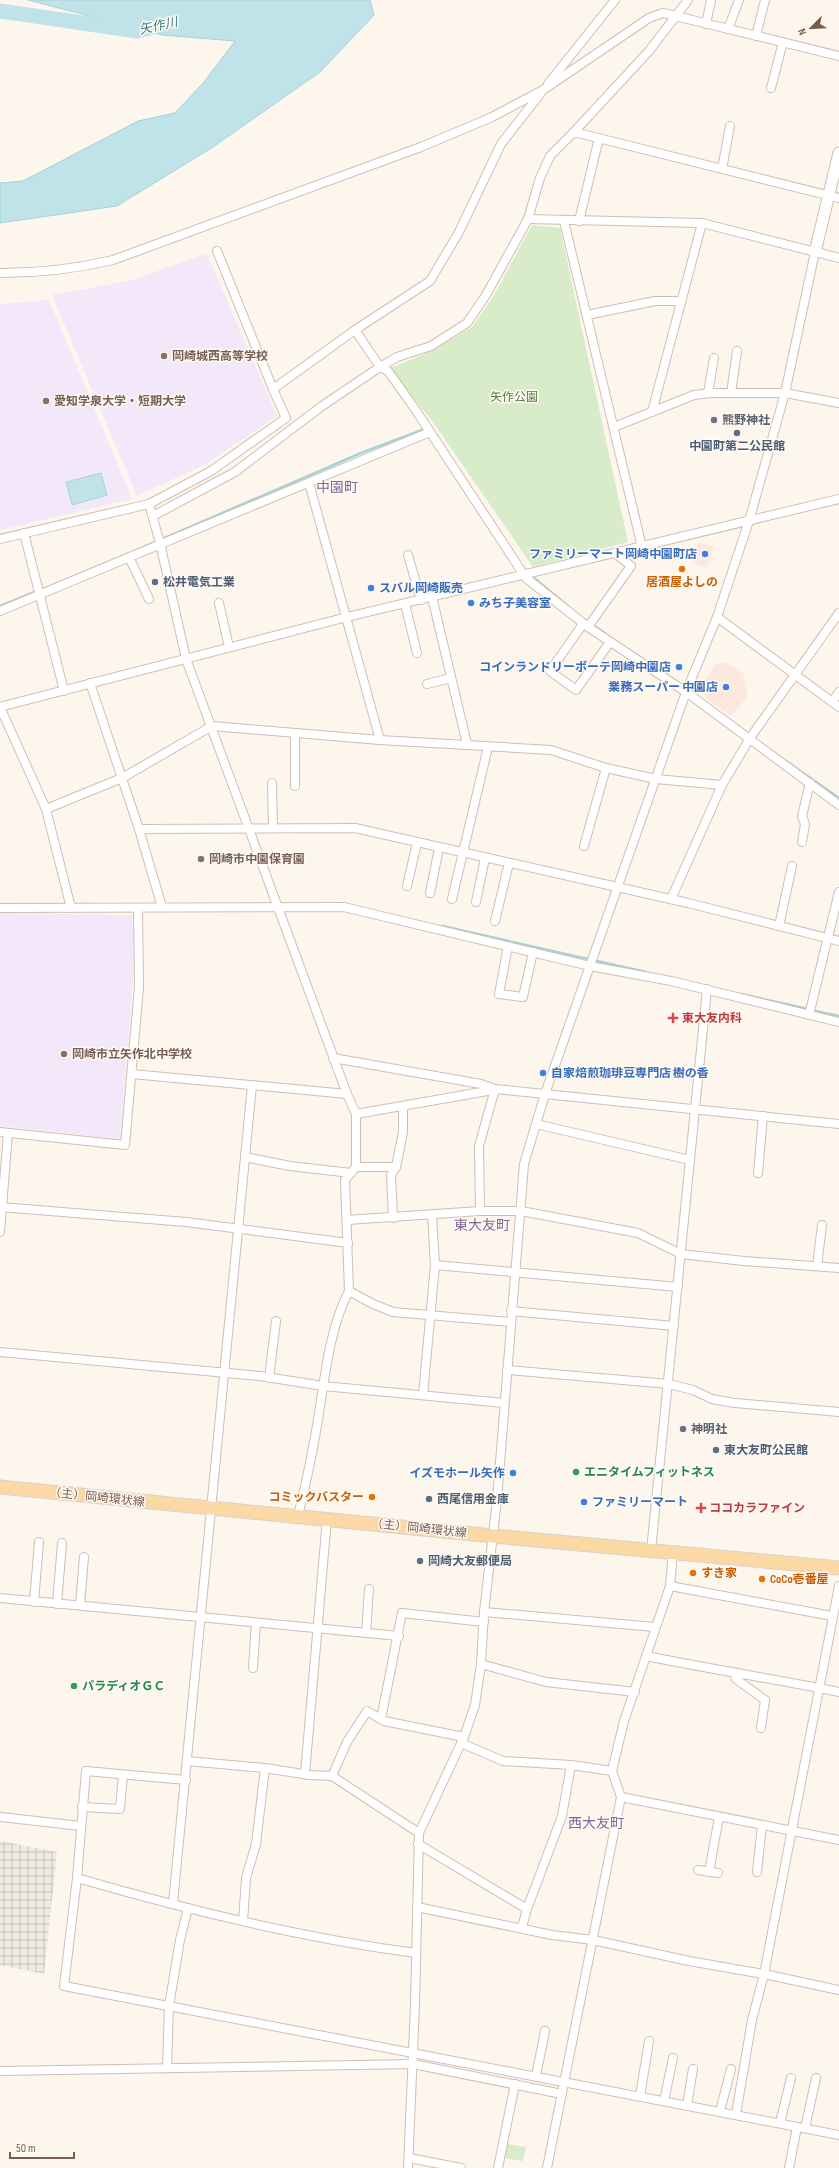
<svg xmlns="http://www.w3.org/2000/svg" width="839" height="2168" viewBox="0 0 839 2168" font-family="'Sofia Sans Condensed','Noto Sans JP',sans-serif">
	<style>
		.commercial { fill: #fde8e0 }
		.industrial { fill: url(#industrial-grid) }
		.education { fill: #f3e8fa }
		.green { fill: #d8ecc9 }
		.water { fill: #bfe3e8; stroke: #a5d3da }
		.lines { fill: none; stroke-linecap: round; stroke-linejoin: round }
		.stream { stroke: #a5d3da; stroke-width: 2.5 }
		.river { stroke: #bfe3e8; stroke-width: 15 }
		.minor-casing { stroke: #d1beb0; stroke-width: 10 }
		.tertiary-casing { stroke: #d1beb0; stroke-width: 13 }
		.primary-casing { stroke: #dad1cd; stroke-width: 15 }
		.minor { stroke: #fff; stroke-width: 8 }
		.tertiary { stroke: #fff; stroke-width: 11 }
		.primary { stroke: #fbd9a5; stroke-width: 13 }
		.education-dot { fill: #8d6e63; stroke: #fffaf3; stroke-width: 1.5 }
		.worship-dot { fill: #6b7280; stroke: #fffaf3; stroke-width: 1.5 }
		.service-dot { fill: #5c6f8a; stroke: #fffaf3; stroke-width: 1.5 }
		.shop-dot { fill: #3f7fe0; stroke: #fffaf3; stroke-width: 1.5 }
		.food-dot { fill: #e8710a; stroke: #fffaf3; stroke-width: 1.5 }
		.health-dot { fill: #e0444e; stroke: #fffaf3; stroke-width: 1.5 }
		.leisure-dot { fill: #2e9e5b; stroke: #fffaf3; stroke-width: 1.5 }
		.labels { text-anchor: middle; stroke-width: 3; stroke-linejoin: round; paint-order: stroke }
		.education-label { font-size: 12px; font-weight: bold; fill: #785e54; stroke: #fffaf3; text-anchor: start }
		.park-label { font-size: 12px; fill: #537a41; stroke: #fffaf3 }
		.worship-label { font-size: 12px; font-weight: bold; fill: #5b616d; stroke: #fffaf3; text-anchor: start }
		.service-label { font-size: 12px; font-weight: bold; fill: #4e5e75; stroke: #fffaf3; text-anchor: start }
		.shop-label { font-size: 12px; font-weight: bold; fill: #366cbe; stroke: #fffaf3; text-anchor: end }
		.food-label { font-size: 12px; font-weight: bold; fill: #c56008; stroke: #fffaf3; text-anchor: start }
		.health-label { font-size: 12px; font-weight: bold; fill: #be3a42; stroke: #fffaf3; text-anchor: start }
		.leisure-label { font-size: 12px; font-weight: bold; fill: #27864d; stroke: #fffaf3; text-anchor: start }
		.street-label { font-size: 12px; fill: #7a5c4d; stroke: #fffaf3 }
		.water-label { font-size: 13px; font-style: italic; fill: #437c86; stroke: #fffaf3 }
		.quarter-label { font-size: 14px; fill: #846695; stroke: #fffaf3 }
	</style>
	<defs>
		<pattern id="industrial-grid" width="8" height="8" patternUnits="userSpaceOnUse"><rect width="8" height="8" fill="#efe9e4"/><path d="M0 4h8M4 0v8" fill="none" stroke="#c7c0bb"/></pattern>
	</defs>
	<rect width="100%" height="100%" fill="#fdf6ec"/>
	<g class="commercial">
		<polygon points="699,542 714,547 707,568 693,563"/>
		<polygon points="724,662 743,673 748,696 731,716 706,698 703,683 715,664"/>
	</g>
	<polygon class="industrial" points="0,1841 57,1852 44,1974 0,1965"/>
	<g class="education">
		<polygon points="207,254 277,416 208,463 137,496 52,295 128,281"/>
		<polygon points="49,300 132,499 0,530 0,304"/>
		<polygon points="0,913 133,915 133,981 120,1139 0,1126"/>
	</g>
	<g class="green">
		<polygon points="532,225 560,228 628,542 533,567 435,425 390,368 432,351 472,327 493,297"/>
		<polygon points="506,2144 526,2147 523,2161 504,2158"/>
	</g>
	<g class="water">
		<polygon points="28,0 370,0 374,15 320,72 213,147 117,206 0,223 0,183 23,181 138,121 175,113 204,82 235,41 162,35"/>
		<polygon points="101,473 107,495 72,505 66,482"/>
	</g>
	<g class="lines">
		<g class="stream">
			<polyline points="146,546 361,453 422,430"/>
			<polyline points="534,578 569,607"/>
			<polyline points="0,606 37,591"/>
			<polyline points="594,626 605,633"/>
			<polyline points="786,761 839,798"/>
			<polyline points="442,926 588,959"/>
			<polyline points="597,961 646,972"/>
			<polyline points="741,994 808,1009"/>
			<polyline points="815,1011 839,1016"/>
		</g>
		<polyline class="river" points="0,11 137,31 161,25"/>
		<g class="minor-casing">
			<g id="minor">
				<polyline points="706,24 711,0"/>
				<polyline points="728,29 739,0"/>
				<polyline points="756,36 765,0"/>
				<polyline points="548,84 615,0"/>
				<polyline points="771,88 783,42"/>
				<polyline points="574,132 649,51 688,0"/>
				<polyline points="722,169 730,126"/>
				<polyline points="528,219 702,223 839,258"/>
				<polyline points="564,221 642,547"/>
				<polyline points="579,221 599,138"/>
				<polyline points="217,251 273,389"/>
				<path d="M 0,273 C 39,273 75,269 113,260 L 421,147 L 492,117 L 543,90 L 649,18 L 663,13 L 839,56"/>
				<polyline points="587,315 655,301 681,301"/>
				<polyline points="355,330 380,367 388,371 415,409 526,578 588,627 686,692 839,805"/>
				<polyline points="708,393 714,358"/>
				<polyline points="731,393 737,351"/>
				<polyline points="652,412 702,223"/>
				<polyline points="614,427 694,395 712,393 785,393 839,403"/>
				<polyline points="309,483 380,740"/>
				<path d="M 149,504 L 160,543 L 186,659 L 347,1094 L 356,1114 L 356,1167 L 345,1180 L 349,1291 C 329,1329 325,1378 318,1419 C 313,1452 306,1483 298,1516"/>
				<polyline points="153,516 235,472 322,406 380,367 397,357 431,346 467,323 486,295 528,219 540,178 550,156 574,132 839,198"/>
				<polyline points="24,533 64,691"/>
				<polyline points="0,539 149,504 211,471 286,418 273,389 355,330 430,281 459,232 501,144 541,93"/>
				<polyline points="408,555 421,600"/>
				<polyline points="129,557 149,599"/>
				<polyline points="432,597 467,744"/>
				<polyline points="219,603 229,647"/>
				<polyline points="405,604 417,653"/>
				<polyline points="0,611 430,432"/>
				<polyline points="717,617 839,707"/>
				<polyline points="583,624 550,671 576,690 610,642"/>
				<polyline points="588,627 631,566 615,553"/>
				<polyline points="90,683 139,829 162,907"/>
				<polyline points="427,684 451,678"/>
				<polyline points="832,702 839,692"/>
				<polyline points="0,707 347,617 839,499"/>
				<polyline points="0,707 46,809 71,908"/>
				<polyline points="295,733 295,786"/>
				<polyline points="272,783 273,828"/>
				<polyline points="46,809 122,778 212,726 380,740 551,750 606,768 656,779 722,785"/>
				<polyline points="139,829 355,828 688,903 839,941"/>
				<polyline points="802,842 805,824 802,816 810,783"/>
				<polyline points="584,846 606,768"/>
				<polyline points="407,886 417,843"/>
				<polyline points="430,893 439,848"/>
				<polyline points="452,899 488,747"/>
				<polyline points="671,899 722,785 750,738 839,613"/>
				<polyline points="476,902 485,858"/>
				<polyline points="0,908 344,907 590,966 671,981 839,1022"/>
				<polyline points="495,921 509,863"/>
				<polyline points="779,926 792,866"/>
				<polyline points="508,946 499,994 523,997 533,952"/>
				<polyline points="809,1015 839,892"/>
				<polyline points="333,1058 481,1084 495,1089 839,1124"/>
				<polyline points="132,1074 347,1094"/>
				<polyline points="356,1114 493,1090"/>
				<polyline points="536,1124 690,1160"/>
				<polyline points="0,1132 125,1145 139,987 138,908"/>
				<polyline points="245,1157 290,1166 351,1173"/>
				<polyline points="356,1167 396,1167"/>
				<polyline points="758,1173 763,1116"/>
				<polyline points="0,1207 186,1222 348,1243"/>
				<polyline points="480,1211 479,1146 495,1089"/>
				<polyline points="393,1218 391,1175 396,1167 403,1132 403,1106"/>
				<polyline points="347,1220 480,1211 521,1211 638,1233 681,1254 744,1261 839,1268"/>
				<polyline points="0,1232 8,1133"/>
				<polyline points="435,1265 678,1287"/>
				<polyline points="817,1266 822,1225"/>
				<polyline points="349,1291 373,1304 393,1312 511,1322"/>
				<polyline points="511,1311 674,1326"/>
				<polyline points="0,1352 260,1376 323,1386 504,1403"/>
				<polyline points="507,1370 669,1384 693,1390 712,1399 735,1403 839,1412"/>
				<polyline points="269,1378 276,1321"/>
				<polyline points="423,1395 435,1265 432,1215"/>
				<polyline points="651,1551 707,989"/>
				<polyline points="670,1586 832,1616"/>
				<polyline points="0,1598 399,1636"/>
				<polyline points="34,1602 39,1542"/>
				<polyline points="57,1604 62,1543"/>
				<polyline points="80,1605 84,1557"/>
				<polyline points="484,1612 655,1627"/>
				<polyline points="366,1633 369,1589"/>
				<path d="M 646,1656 C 710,1669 775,1679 839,1692"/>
				<polyline points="481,1664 546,1682 635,1692"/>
				<polyline points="253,1668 256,1623"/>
				<polyline points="734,1673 736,1679 765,1700 761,1728"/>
				<polyline points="381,1719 402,1613 484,1622"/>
				<polyline points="461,1743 503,1761 571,1765 612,1771"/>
				<polyline points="187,1761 265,1768 309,1775 332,1776 419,1833"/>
				<polyline points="305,1774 327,1518"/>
				<polyline points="332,1776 347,1742 367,1711 384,1721 464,1737"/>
				<path d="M 186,1780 L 86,1771 L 77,1878 C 187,1910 302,1938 416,1953"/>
				<polyline points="621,1797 839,1840"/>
				<polyline points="82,1807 120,1809 123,1775"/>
				<polyline points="0,1817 81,1826"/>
				<polyline points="418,1844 527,1909"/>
				<polyline points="698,1870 718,1873"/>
				<polyline points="709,1872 719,1817"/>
				<polyline points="757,1872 762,1825"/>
				<polyline points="77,1878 64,1986 839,2135"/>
				<polyline points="173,1903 252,1085"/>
				<polyline points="417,1907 552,1935 593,1940 689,1961 764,1974 839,1990"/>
				<polyline points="243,1921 246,1878 256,1844 265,1768"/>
				<polyline points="522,1927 527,1909 562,1816 571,1765"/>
				<polyline points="167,2068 169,2006 180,1940 188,1908"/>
				<polyline points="0,2071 413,2064 562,2094"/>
				<polyline points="536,2076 545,2031"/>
				<polyline points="640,2096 649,2041"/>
				<polyline points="664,2101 673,2058"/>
				<polyline points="687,2105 693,2069"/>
				<polyline points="720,2111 731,2069"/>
				<polyline points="736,2114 752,2020 764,1974 839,1586"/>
				<polyline points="780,2123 791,2078"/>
				<polyline points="805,2128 816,2078"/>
				<polyline points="409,2158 461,2168"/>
				<polyline points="408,2168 415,2005 419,1833 464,1737 475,1705 481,1664 484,1612 497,1500 524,1164 545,1094 686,692 717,617 749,521 785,393 815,252"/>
				<polyline points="498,2168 515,2084"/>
				<polyline points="547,2168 621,1797 612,1771 624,1721 670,1586 673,1552"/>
				<polyline points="789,2168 797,2127"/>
			</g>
		</g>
		<g class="tertiary-casing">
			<polyline id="tertiary" points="815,252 839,153"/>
		</g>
		<g class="primary-casing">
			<polyline id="primary" points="0,1487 493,1536 839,1568"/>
		</g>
		<use href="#minor" class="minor"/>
		<use href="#tertiary" class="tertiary"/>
		<use href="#primary" class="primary"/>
	</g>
	<g class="education-dot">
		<circle cx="164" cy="356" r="4"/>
		<circle cx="46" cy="401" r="4"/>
		<circle cx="201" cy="859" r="4"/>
		<circle cx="64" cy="1054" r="4"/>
	</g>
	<g class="worship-dot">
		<circle cx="714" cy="420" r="4"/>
		<circle cx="683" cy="1429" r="4"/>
	</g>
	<g class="service-dot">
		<circle cx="737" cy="433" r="4"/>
		<circle cx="155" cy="582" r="4"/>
		<circle cx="716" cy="1450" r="4"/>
		<circle cx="429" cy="1499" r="4"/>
		<circle cx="420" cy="1561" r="4"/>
	</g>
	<g class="shop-dot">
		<circle cx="705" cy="554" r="4"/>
		<circle cx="371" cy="588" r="4"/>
		<circle cx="471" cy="603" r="4"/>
		<circle cx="679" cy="667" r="4"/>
		<circle cx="726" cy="687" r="4"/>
		<circle cx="543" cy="1073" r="4"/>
		<circle cx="513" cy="1473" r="4"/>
		<circle cx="584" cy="1502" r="4"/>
	</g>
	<g class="food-dot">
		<circle cx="682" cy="569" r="4"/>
		<circle cx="372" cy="1497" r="4"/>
		<circle cx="693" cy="1573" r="4"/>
		<circle cx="762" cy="1579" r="4"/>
	</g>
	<g class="health-dot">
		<path d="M671 1012h4v4h4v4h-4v4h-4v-4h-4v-4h4z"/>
		<path d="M699 1502h4v4h4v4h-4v4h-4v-4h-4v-4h4z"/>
	</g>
	<g class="leisure-dot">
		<circle cx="576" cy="1472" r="4"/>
		<circle cx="74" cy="1686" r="4"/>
	</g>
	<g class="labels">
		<g class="education-label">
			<text x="172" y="360">岡崎城西高等学校</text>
			<text x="54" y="405">愛知学泉大学・短期大学</text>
			<text x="209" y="863">岡崎市中園保育園</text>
			<text x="72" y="1058">岡崎市立矢作北中学校</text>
		</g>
		<g class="park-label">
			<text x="514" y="401">矢作公園</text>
		</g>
		<g class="worship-label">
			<text x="722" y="424">熊野神社</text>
			<text x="691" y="1433">神明社</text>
		</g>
		<g class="service-label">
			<text x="737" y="450" text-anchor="middle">中園町第二公民館</text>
			<text x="163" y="586">松井電気工業</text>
			<text x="724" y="1454">東大友町公民館</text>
			<text x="437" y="1503">西尾信用金庫</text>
			<text x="428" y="1565">岡崎大友郵便局</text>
		</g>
		<g class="shop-label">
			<text x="697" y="558">ファミリーマート岡崎中園町店</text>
			<text x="379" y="592" text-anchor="start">スバル岡崎販売</text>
			<text x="479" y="607" text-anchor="start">みち子美容室</text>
			<text x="671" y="671">コインランドリーボーテ岡崎中園店</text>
			<text x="718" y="691">業務スーパー 中園店</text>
			<text x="551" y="1077" text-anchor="start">自家焙煎珈琲豆専門店 樹の香</text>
			<text x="505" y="1477">イズモホール矢作</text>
			<text x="592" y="1506" text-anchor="start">ファミリーマート</text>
		</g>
		<g class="food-label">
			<text x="682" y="586" text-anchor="middle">居酒屋よしの</text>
			<text x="364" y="1501" text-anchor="end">コミックバスター</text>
			<text x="701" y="1577">すき家</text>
			<text x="770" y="1583">CoCo壱番屋</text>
		</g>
		<g class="health-label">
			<text x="682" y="1022">東大友内科</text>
			<text x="709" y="1512">ココカラファイン</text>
		</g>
		<g class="leisure-label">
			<text x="584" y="1476">エニタイムフィットネス</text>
			<text x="82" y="1690">パラディオＧＣ</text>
		</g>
		<g class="street-label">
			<text transform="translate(97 1497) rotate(6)" y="4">（主）岡崎環状線</text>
			<text transform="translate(419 1528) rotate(6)" y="4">（主）岡崎環状線</text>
		</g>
		<g class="water-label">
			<text transform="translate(158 25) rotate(-12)" y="5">矢作川</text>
		</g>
		<g class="quarter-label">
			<text x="337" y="492">中園町</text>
			<text x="482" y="1230">東大友町</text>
			<text x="596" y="1828">西大友町</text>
		</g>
	</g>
	<g transform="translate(811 28) rotate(246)" stroke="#fffaf3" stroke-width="3" paint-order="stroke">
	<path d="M0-3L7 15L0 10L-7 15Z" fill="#7a5c4d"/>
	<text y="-6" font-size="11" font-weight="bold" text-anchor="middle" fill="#7a5c4d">N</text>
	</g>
	<path d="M10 2152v6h64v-6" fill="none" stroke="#7a5c4d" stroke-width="2"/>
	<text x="16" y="2152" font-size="12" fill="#7a5c4d" stroke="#fffaf3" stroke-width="3" paint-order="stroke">50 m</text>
</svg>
